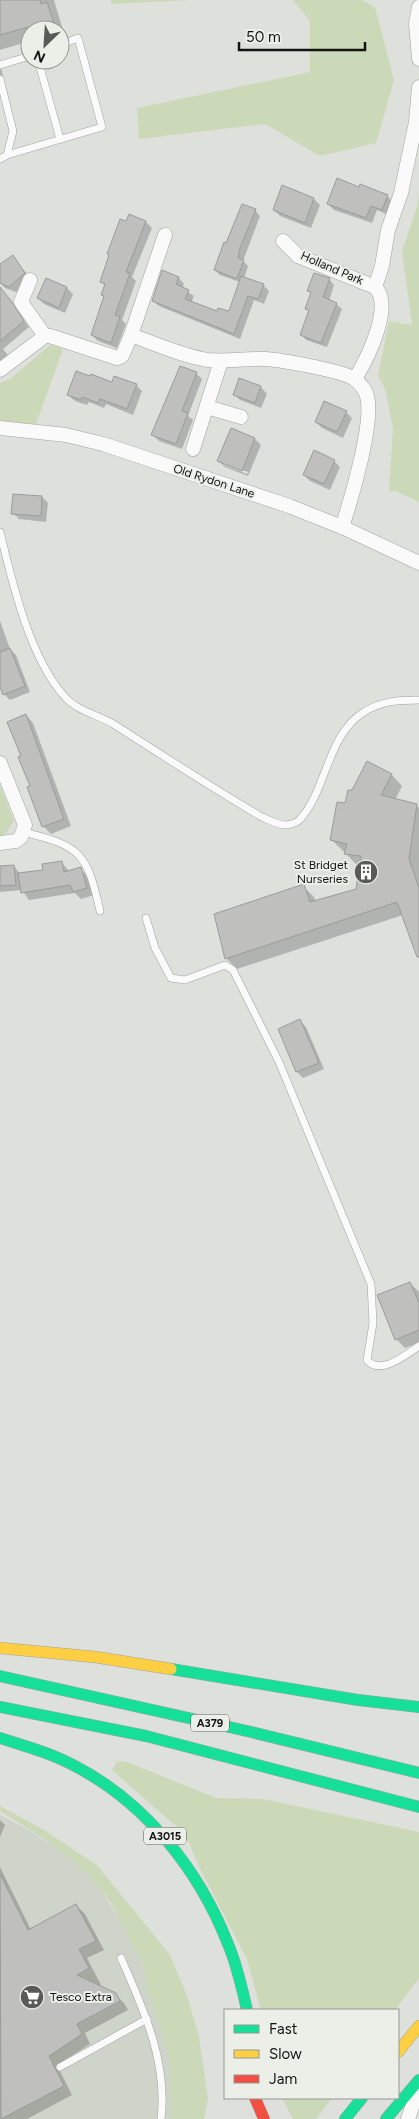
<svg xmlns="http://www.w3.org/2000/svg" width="419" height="2119" viewBox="0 0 419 2119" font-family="Figtree,sans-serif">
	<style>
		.built { fill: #cfd4cb }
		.green { fill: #ccd9b8 }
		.shadow { fill: #0003; fill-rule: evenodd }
		.building { fill: #bfc0bd; stroke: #9b9c9a }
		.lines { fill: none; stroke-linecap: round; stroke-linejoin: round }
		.lane-casing { stroke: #a2a2a0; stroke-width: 8 }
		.street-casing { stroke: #a2a2a0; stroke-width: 15 }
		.fast-casing { stroke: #a2a2a0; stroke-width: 12 }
		.slow-casing { stroke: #a2a2a0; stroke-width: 12 }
		.jam-casing { stroke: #a2a2a0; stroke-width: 12 }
		.lane { stroke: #fafafa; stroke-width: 7 }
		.street { stroke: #fafafa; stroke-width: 14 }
		.fast { stroke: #16e098; stroke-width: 11 }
		.slow { stroke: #ffcf43; stroke-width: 11 }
		.jam { stroke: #f24e42; stroke-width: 11 }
		.labels { text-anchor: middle; stroke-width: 4; stroke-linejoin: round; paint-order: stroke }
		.shield { fill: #ecefe8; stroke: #545652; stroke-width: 1 }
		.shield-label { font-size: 11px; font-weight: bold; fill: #131412 }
		.street-label { font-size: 12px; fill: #131412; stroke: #ecefe8 }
		.poi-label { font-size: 12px; fill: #131412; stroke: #ecefe8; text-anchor: end }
	</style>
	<rect width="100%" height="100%" fill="#dee0dc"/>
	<polygon class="built" points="0,1815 31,1831 86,1868 133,1939 160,2011 176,2083 171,2119 0,2119"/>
	<g class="green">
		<polygon points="111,0 193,0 111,4"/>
		<polygon points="293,0 362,0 375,7 394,80 376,143 320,156 265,124 139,139 137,108 310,72 310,21"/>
		<polygon points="419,194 419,502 396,491 389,491 393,428 385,389 378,376 389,321 412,325 402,251 417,207"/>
		<polygon points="50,345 63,349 36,424 0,421 0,383 10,379"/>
		<polygon points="0,786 14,821 3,837 0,838"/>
		<polygon points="117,1761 127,1762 216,1798 263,1799 419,1832 419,1978 395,2010 261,2010 247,1959 201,1871 185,1834 112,1770"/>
		<polygon points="0,1806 44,1830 97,1865 170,1955 186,1993 199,2036 208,2099 204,2119 171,2119 170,2060 147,1986 143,1965 111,1903 92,1879 68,1857 46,1840 0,1811"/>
		<polygon points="282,2098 332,2098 316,2119 293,2119"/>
	</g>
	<g class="shadow">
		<polygon points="0,0 54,0 66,40 60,41 60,30 30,30 30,41 0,50"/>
		<polygon points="0,62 3,77 0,77"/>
		<polygon points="360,189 387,196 393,202 388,215 377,210 372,223 334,210 328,204"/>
		<polygon points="314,199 320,205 311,228 280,216 274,210"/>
		<polygon points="255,210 260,216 243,261 248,266 244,279 263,285 269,291 264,304 254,300 240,339 159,306 153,301 179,278 184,284 182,288 194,296 191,303 218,313 230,313 240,282 220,275 215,270 227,245"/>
		<polygon points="130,216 146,222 152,228 132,277 136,281 122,320 126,324 117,348 98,341 92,335 105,298 103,295 106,286 101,282"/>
		<polygon points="12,256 31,279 16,292 5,288 0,283 0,265"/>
		<polygon points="46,279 67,288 73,294 65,313 44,304 38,298"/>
		<polygon points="329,279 334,285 329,301 336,304 342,309 327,347 306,340 301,334 310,312 306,309 312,294 309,291"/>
		<polygon points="8,298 29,327 3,349 8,355 0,361 0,305"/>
		<polygon points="196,373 202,379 188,416 193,420 182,449 159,441 153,435"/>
		<polygon points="240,380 261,387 267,394 261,408 240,400 234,394"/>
		<polygon points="113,383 136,385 142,391 133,415 106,404 104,408 89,402 87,405 75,401 68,395"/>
		<polygon points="346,412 352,418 343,438 322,428 316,422"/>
		<path d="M 232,429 L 255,439 L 261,445 L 248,476 L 225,467 L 219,461 ZM 224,463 L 248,472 L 247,474 L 224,465 Z"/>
		<polygon points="334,461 340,467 330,490 310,481 304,475"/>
		<polygon points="42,497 48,503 46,522 19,519 13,513"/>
		<polygon points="0,621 10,649 16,655 30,692 10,700 4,694 0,684"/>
		<polygon points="26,715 33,723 71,826 51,834 43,826 23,756"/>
		<polygon points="368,763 392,775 402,786 395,800 416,805 419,808 419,943 403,915 237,969 226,958 303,886 314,897 316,902 357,890 361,865 356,864 346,854 346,852 343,851 332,840 346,804"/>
		<polygon points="62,863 70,872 80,869 88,876 94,895 81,899 75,893 29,900 22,890 0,892 0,867 14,866 20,874 44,872"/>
		<polygon points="300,1021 306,1027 324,1069 303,1078 297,1072 279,1030"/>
		<polygon points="410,1283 419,1292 419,1343 405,1348 396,1339"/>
		<polygon points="0,1820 5,1825 0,1837"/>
		<polygon points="0,1867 31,1930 76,1905 85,1914 104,1950 87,1958 102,1987 115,1994 124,2003 128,2010 85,2033 90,2044 57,2065 72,2095 27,2119 0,2119"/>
	</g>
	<g class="building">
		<polygon points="0,0 40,0 41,4 47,2 56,30 29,30 28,27 0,35"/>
		<polygon points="337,178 359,187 360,184 388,195 382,210 371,206 366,218 327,204"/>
		<polygon points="282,185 314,198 305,223 273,210"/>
		<polygon points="242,204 256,209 240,248 238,258 244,260 237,279 214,270 224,242 226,243"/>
		<polygon points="129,214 146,221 126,272 130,273 115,315 120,317 111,343 91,335 104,296 101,295 105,284 100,282 109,255 107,254 120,219 126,221"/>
		<polygon points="13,255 25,273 9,287 0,283 0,264"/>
		<polygon points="162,270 179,277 176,284 189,290 185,299 217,311 218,308 229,311 241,276 264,284 258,299 248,296 234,334 152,301"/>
		<polygon points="314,273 330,278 323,297 337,303 321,343 300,335 309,310 305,309 311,292 307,291"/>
		<polygon points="46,278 67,287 59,308 37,298"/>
		<polygon points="0,287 12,302 24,321 0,341"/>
		<polygon points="180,366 197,372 182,411 188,413 176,444 151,435"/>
		<polygon points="76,371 90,376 91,374 112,382 114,376 137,384 127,409 100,399 98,403 82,397 81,400 67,395"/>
		<polygon points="239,378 261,386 255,403 233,395"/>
		<polygon points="324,401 347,411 337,432 315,422"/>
		<polygon points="231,428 255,438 242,471 217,461"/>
		<polygon points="314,450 335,460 324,484 303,475"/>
		<polygon points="13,494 42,496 41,516 11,514"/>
		<polygon points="10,648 25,686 3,695 0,687 0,652"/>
		<polygon points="26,714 64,819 42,827 27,787 30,786 18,757 21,756 7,722"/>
		<polygon points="367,761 392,774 381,795 417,804 409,859 419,888 419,957 417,957 397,902 225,959 214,914 304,884 310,902 356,889 361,856 344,854 347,844 330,840 337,802 345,803 348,790 352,790"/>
		<polygon points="62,861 64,872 81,867 87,888 73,892 70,885 21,893 18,873 43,870 42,864"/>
		<polygon points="14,865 16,885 0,886 0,866"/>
		<polygon points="300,1019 319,1063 296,1072 278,1029"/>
		<polygon points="410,1282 419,1303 419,1330 395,1340 377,1295"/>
		<polygon points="0,1874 28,1930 76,1904 96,1941 79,1949 89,1968 77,1975 116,1993 120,2001 77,2024 82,2034 49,2056 64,2086 1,2119"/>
	</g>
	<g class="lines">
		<g class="lane-casing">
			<g id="lane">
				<polyline points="38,60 60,139"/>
				<polyline points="0,65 30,56"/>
				<polyline points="0,79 13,131 7,155"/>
				<polyline points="0,159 7,155 102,127 78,38 60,45"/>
				<path d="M 0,532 C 12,582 30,659 65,697 C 77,711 99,715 115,725 C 163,756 211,787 260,816 C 267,819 277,825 285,825 C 291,825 299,822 302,817 C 327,787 328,734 364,712 C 381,701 399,700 419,700"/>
				<path d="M 23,832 C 81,846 87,853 100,911"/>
				<path d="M 146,918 L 155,948 L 171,978 L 185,980 L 225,965 L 233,970 L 279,1062 L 371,1284 L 373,1323 L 367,1360 C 380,1376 406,1355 419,1346"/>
				<path d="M 121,1958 C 143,2008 168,2062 161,2119"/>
				<polyline points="60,2067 147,2019"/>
			</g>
		</g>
		<g class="street-casing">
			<g id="street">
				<polyline points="419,7 416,24 419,59"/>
				<path d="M 283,241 L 298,256 L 375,287 C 394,306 367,359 355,379"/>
				<path d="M 30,280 L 21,302 L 45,336 L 50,336 L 117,358 L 122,356 L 131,335 C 156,344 182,356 208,360 C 227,362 246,358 265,359 C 282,360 336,370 351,377 C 357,380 363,387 366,393 C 376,417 351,500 342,527"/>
				<polyline points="375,287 382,266 388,230 401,193 416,122 419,87"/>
				<polyline points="131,335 165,235"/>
				<polyline points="0,370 45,336"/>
				<polyline points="207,407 241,417"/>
				<polyline points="0,428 66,435 103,444 289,506 342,527 419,563"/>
				<polyline points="193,449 221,361"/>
				<polyline points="0,763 25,825 21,837 16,841 0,843"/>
				<polyline points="408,2119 419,2087"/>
			</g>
		</g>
		<g class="fast-casing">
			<g id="fast">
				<polyline points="171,1669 358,1700 419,1707"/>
				<polyline points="0,1676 247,1731 419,1773"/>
				<polyline points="0,1707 146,1736 419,1807"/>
				<path d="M 0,1738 C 25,1746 51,1753 75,1766 C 146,1803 199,1870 228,1944 C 237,1965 242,1988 247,2010"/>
				<polyline points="345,2119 362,2098"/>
				<polyline points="386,2119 419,2080"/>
			</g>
		</g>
		<g class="slow-casing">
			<g id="slow">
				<polyline points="0,1648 95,1657 171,1669"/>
				<polyline points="398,2052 419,2026"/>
			</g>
		</g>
		<g class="jam-casing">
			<polyline id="jam" points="255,2098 264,2119"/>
		</g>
		<use href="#lane" class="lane"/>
		<use href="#street" class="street"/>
		<use href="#fast" class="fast"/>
		<use href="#slow" class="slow"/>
		<use href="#jam" class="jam"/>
	</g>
	<defs>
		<g id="building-disc" transform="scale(1.25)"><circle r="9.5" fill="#5a5b59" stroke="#ecefe8"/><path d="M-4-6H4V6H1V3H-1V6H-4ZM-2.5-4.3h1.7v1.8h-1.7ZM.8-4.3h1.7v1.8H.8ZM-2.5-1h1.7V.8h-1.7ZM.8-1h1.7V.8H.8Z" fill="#fff"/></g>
		<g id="supermarket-disc" transform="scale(1.25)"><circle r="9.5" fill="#5a5b59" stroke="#ecefe8"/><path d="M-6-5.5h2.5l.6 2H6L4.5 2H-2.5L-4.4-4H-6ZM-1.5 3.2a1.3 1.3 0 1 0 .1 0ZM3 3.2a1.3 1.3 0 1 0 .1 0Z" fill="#fff"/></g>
	</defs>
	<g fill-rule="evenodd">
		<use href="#building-disc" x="366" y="872"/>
		<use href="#supermarket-disc" x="32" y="1997"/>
	</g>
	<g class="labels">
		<g class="shield">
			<rect x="191" y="1714.5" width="38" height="17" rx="4"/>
			<rect x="144" y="1827.5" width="42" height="17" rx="4"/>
		</g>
		<g class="shield-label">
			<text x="210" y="1727">A379</text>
			<text x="165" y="1840">A3015</text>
		</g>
		<g class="street-label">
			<text transform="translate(332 268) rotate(23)" y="4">Holland Park</text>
			<text transform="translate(214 481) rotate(18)" y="4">Old Rydon Lane</text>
		</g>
		<g class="poi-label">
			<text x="348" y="869">St Bridget<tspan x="348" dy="14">Nurseries</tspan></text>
			<text x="50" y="2001" text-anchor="start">Tesco Extra</text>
		</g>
	</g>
	<rect x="224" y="2009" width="175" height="90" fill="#ecefe8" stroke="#959792"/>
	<rect x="234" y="2025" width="25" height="8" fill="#16e098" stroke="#959792"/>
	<text x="269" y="2034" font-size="15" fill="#131412">Fast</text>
	<rect x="234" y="2050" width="25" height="8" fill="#ffcf43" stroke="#959792"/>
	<text x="269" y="2059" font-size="15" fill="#131412">Slow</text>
	<rect x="234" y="2075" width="25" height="8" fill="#f24e42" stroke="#959792"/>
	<text x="269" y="2084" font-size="15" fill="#131412">Jam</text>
	<g transform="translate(45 45) rotate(205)"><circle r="24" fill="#ecefe8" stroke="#959792"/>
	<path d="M0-4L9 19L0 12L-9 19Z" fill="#5a5b59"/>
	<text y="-8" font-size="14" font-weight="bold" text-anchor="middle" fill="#131412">N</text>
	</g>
	<path d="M239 42v8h126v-8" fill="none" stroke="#131412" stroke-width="2.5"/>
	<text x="246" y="42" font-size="15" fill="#131412" stroke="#ecefe8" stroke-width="4" paint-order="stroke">50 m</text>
</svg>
